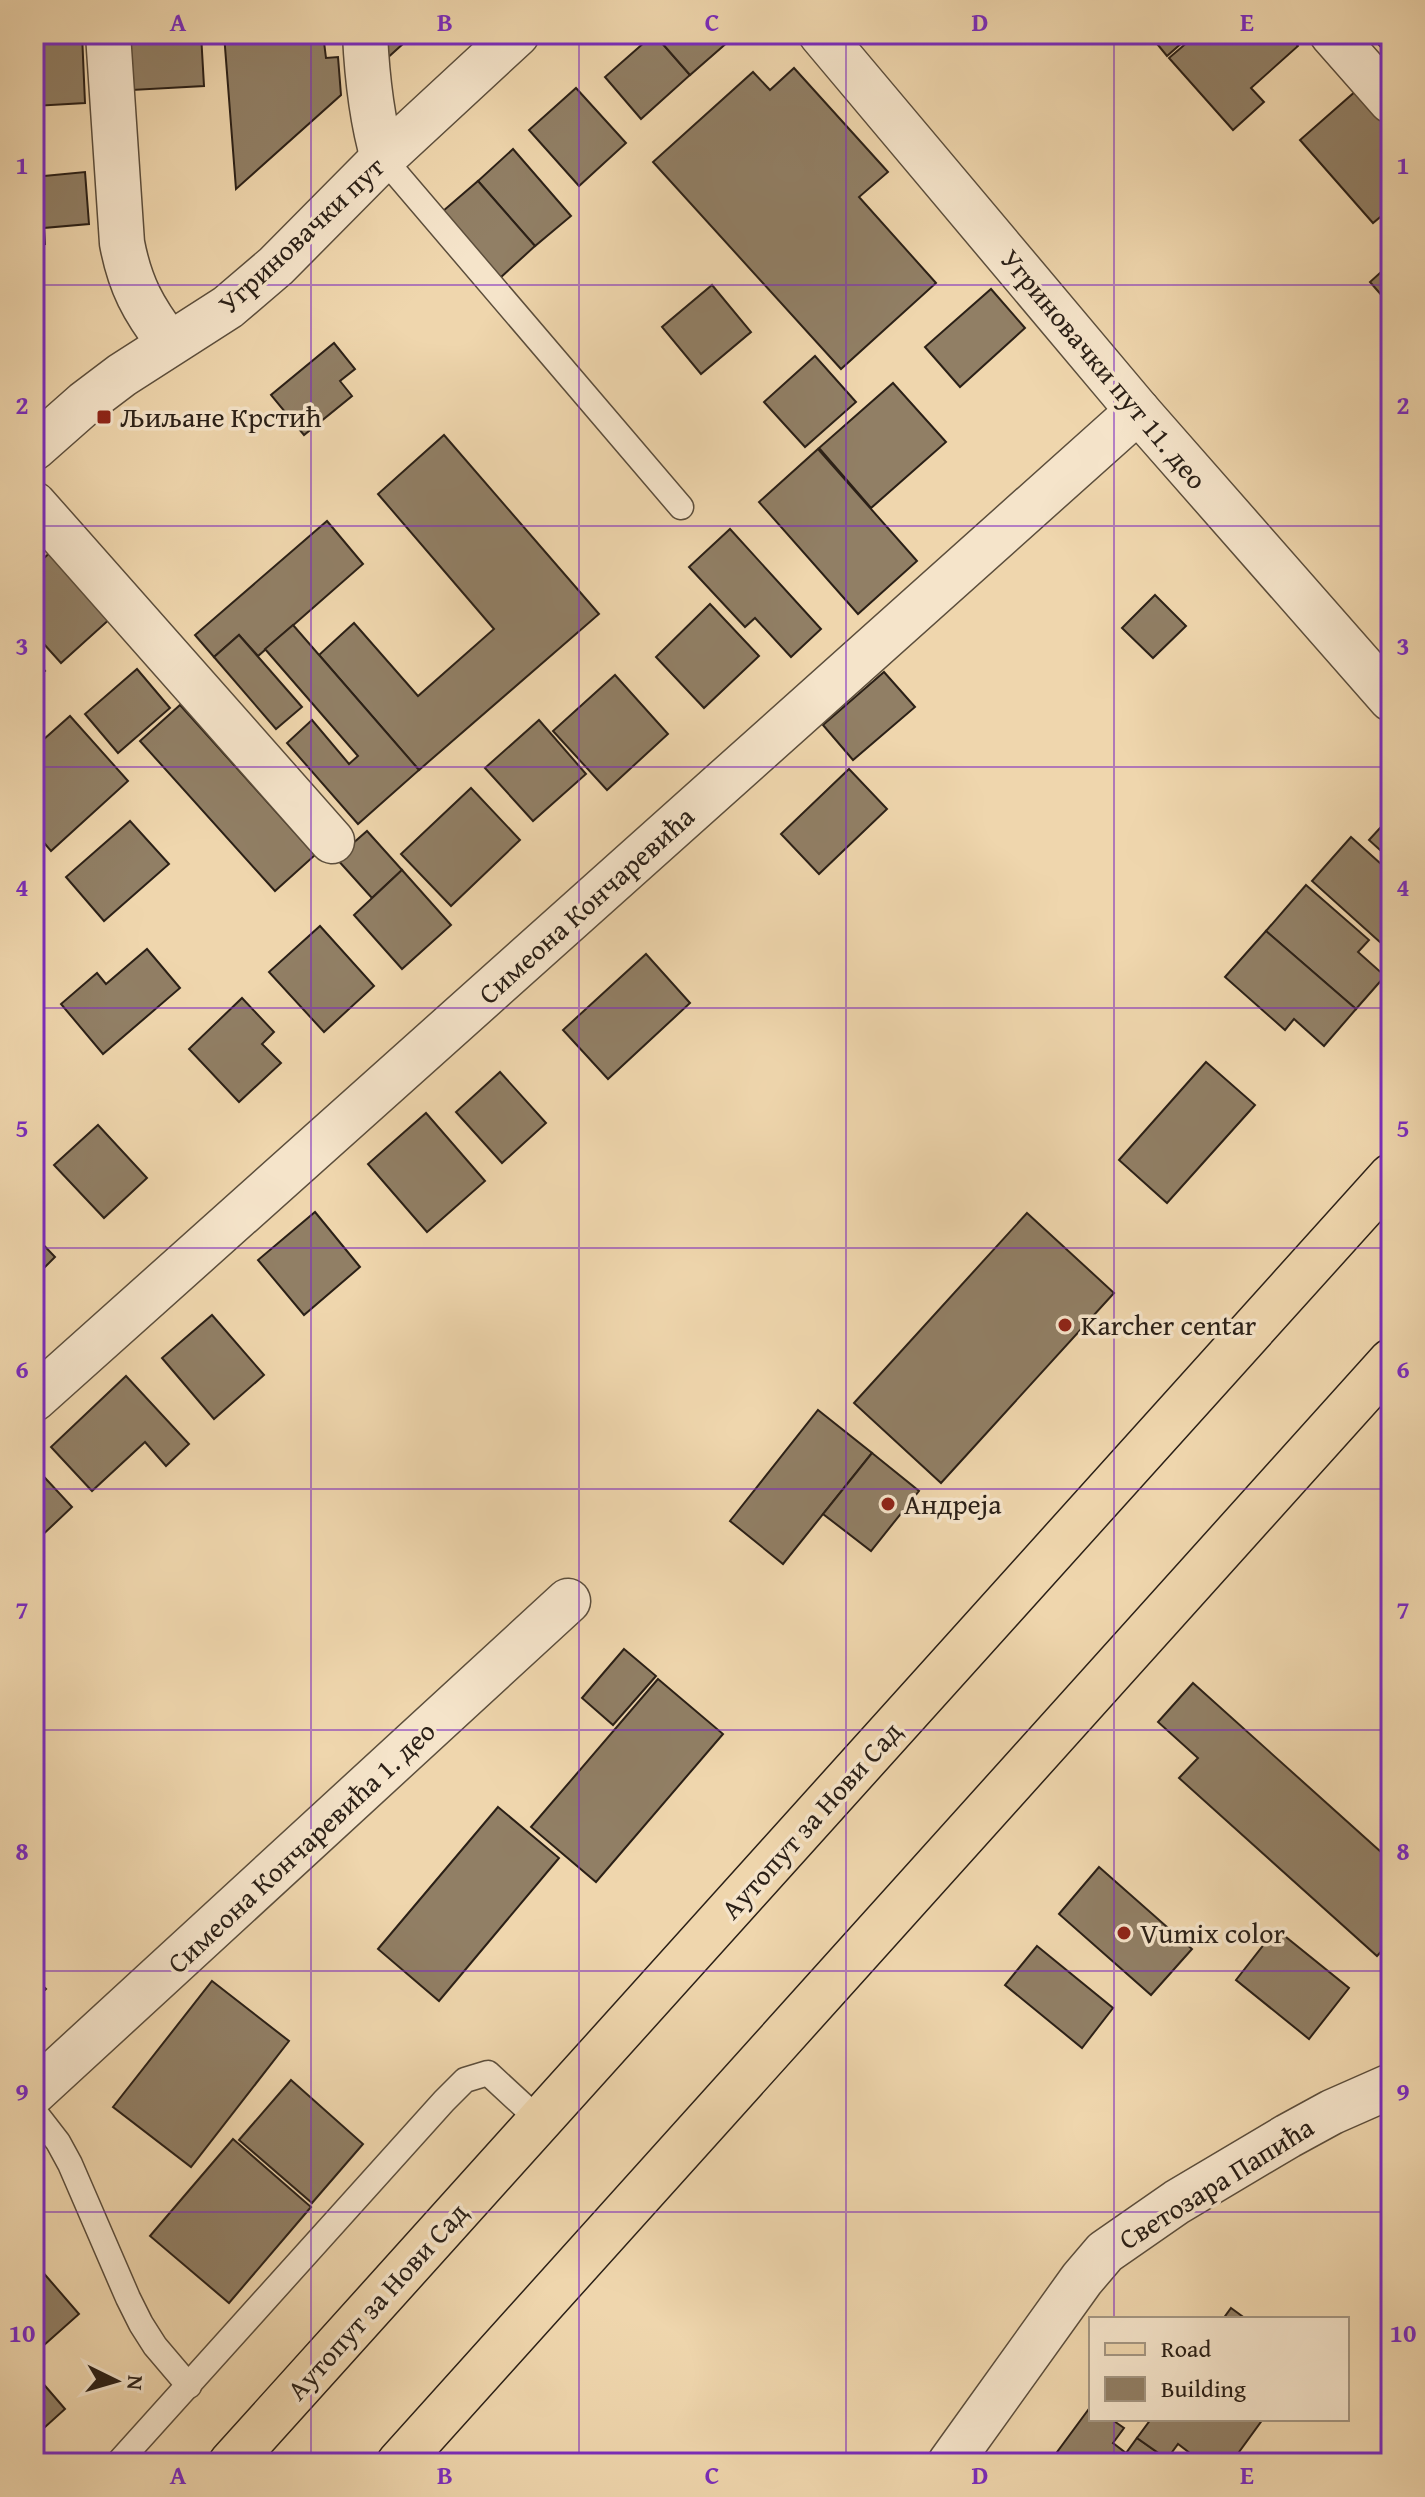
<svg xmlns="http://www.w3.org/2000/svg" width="1425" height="2497" viewBox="0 0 1425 2497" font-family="'Gentium Book Plus',serif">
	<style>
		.building { fill: #917f65; stroke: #2b2017; stroke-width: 2 }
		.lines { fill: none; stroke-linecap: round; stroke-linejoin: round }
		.service-casing { stroke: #5c4e3c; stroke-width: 27 }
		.minor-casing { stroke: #5c4e3c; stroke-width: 47 }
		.tertiary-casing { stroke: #5c4e3c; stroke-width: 47 }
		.primary-casing { stroke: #2b2017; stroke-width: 47 }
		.service { stroke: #f5e4ca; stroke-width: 24 }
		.minor { stroke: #f5e4ca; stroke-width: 44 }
		.tertiary { stroke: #f5e4ca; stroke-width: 44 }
		.primary { stroke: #efd6ad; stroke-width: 44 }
		.grid { fill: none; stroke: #7b2cbf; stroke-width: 2; stroke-opacity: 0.55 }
		.poi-dot { fill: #8f2418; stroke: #f5e4ca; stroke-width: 3 }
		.labels { text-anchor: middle; stroke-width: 7; stroke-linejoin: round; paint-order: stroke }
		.street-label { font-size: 28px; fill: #2b2017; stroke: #f5e4ca }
		.poi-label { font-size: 28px; fill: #2b2017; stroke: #f5e4ca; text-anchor: start }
		.neatline { fill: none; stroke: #7b2cbf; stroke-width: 3 }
		.grid-label { font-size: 26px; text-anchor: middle; font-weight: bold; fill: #7b2cbf }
	</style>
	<rect width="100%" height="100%" fill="#efd6ad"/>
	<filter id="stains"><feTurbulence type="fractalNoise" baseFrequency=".0025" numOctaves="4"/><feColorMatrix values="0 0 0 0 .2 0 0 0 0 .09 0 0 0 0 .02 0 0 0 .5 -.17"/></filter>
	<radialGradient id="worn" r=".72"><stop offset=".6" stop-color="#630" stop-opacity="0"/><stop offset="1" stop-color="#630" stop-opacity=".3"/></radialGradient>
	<g class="building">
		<polygon points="34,34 82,34 85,103 34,106"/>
		<polygon points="130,34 201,34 204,86 132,90"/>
		<polygon points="224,34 323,34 326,58 338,57 341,95 236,189"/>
		<polygon points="384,34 414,34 385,60"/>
		<polygon points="654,34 690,75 641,119 605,77"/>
		<polygon points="654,34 737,34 690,75"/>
		<polygon points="1149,34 1192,34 1167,56"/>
		<polygon points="1197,34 1288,34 1298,46 1251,88 1264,102 1233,130 1169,58"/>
		<polygon points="1382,34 1391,34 1391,59 1375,40"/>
		<polygon points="794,68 888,172 859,197 936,283 841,369 653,162 753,72 770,90"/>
		<polygon points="576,88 626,143 579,186 529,130"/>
		<polygon points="1357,90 1391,129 1391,208 1373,223 1300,140"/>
		<polygon points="513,149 571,216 535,246 478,181"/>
		<polygon points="85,172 89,224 44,228 45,244 34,245 34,177"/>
		<polygon points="478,181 535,246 500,278 443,211"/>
		<polygon points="1391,263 1391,306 1370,282"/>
		<polygon points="712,285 751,332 701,374 662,327"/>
		<polygon points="991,289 1025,328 960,387 925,347"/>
		<polygon points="334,343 355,369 340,381 352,396 304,435 271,395"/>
		<polygon points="815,356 856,402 805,447 764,402"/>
		<polygon points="893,383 946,442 871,508 819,448"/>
		<polygon points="444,435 599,614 419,770 319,655 354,623 418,696 494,629 378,494"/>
		<polygon points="818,449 917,561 858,614 759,502"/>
		<polygon points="327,521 363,564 258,656 239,635 214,657 195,635"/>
		<polygon points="730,529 821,629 791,657 755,618 745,627 689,567"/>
		<polygon points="53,550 112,617 61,663 34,633 34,567"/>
		<polygon points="1155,595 1186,626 1153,658 1122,628"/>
		<polygon points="710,604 759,656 704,708 656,657"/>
		<polygon points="293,625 419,770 358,824 287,743 312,720 349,764 358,756 265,649"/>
		<polygon points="239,635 302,707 276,729 214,657"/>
		<polygon points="34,658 45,671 34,681"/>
		<polygon points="137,669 170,708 118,753 85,714"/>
		<polygon points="884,672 915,707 853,760 823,725"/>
		<polygon points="615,675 668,734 607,790 553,731"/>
		<polygon points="180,705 315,855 275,891 140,741"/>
		<polygon points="70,716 128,781 51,851 34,831 34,748"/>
		<polygon points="539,720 586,774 533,821 485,768"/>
		<polygon points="849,769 887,809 819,874 781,834"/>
		<polygon points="471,788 520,840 451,906 401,854"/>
		<polygon points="1391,816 1391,860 1369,840"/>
		<polygon points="130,821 169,864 104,921 66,877"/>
		<polygon points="367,831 402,870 372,898 336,858"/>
		<polygon points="1351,837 1391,873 1391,952 1312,881"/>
		<polygon points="402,870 451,925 402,969 354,915"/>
		<polygon points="1306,885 1369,940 1358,952 1385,976 1356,1009 1266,931"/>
		<polygon points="320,926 374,986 324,1032 269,972"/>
		<polygon points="1266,931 1356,1009 1324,1046 1294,1019 1285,1030 1225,977"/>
		<polygon points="147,949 180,988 103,1054 61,1004 97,973 106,984"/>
		<polygon points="646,954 690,1003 608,1079 563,1030"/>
		<polygon points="242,998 274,1032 262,1044 281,1063 239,1102 189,1049"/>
		<polygon points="1206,1062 1255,1105 1167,1203 1119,1160"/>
		<polygon points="500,1072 546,1123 502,1163 456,1112"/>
		<polygon points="426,1113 485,1181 427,1232 368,1164"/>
		<polygon points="98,1125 147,1178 104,1218 54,1165"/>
		<polygon points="315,1212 360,1267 304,1315 258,1260"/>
		<polygon points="1027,1213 1114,1293 941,1483 854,1403"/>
		<polygon points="34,1235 55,1257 34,1278"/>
		<polygon points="212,1315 264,1375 214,1419 162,1358"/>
		<polygon points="126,1376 189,1444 166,1466 145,1442 92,1491 51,1447"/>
		<polygon points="818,1410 872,1453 783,1564 730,1521"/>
		<polygon points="872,1453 919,1491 871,1551 823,1514"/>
		<polygon points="34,1466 72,1507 34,1543"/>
		<polygon points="624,1649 656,1676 613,1725 582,1698"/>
		<polygon points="658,1679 723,1734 596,1882 531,1827"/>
		<polygon points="1193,1683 1391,1861 1391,1941 1377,1956 1179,1778 1198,1758 1158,1722"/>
		<polygon points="498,1807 559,1858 439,2001 378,1949"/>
		<polygon points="1099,1867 1192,1949 1151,1995 1059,1914"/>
		<polygon points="1276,1929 1349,1988 1309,2039 1236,1980"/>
		<polygon points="1037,1946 1113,2008 1082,2048 1005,1985"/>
		<polygon points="34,1977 46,1989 34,2000"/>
		<polygon points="212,1981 289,2041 191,2167 113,2107"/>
		<polygon points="291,2080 363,2144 312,2203 239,2140"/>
		<polygon points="233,2139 311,2207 229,2303 150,2236"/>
		<polygon points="34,2262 79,2314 34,2354"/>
		<polygon points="1231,2308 1246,2319 1223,2319"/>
		<polygon points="34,2373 65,2409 34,2437"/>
		<polygon points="1091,2406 1091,2419 1111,2419 1124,2428 1113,2443 1126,2453 1137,2438 1167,2459 1165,2463 1049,2463"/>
		<polygon points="1151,2419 1263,2419 1231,2463 1185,2463 1191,2454 1178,2444 1167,2459 1137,2438"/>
	</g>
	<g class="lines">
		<g class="service-casing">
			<g id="service">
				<polyline points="383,158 681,507"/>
				<polyline points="34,2111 58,2142 70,2164 128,2298 141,2324 155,2346 189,2386"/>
				<polyline points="118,2463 444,2101 465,2080 488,2073 540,2121"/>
			</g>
		</g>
		<g class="minor-casing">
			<g id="minor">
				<path d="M 108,34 L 122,243 C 130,285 143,309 169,343"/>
				<path d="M 365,34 C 367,77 371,117 383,158"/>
				<polyline points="821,34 1138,411 1391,699"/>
				<polyline points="1332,34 1391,101"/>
				<polyline points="34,504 332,841"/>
				<polyline points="34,1399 1138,411"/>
				<polyline points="34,2092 568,1601"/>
			</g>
		</g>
		<g class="tertiary-casing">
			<g id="tertiary">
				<polyline points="34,448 85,403 122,375 228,307 276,266 383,158 517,34"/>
				<polyline points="950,2463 1082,2279 1105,2252 1177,2202 1288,2136 1332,2112 1391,2086"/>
			</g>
		</g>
		<g class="primary-casing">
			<g id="primary">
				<polyline points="231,2463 1391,1176"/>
				<polyline points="399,2463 1391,1361"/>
			</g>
		</g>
		<use href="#service" class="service"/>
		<use href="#minor" class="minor"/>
		<use href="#tertiary" class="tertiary"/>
		<use href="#primary" class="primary"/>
	</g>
	<path class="grid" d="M 311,34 L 311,2463M 579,34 L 579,2463M 846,34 L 846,2463M 1114,34 L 1114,2319M 34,285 L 1391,285M 34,526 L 1391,526M 34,767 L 1391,767M 34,1008 L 1391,1008M 34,1248 L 1391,1248M 34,1489 L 1391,1489M 34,1730 L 1391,1730M 34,1971 L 1391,1971M 34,2212 L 1391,2212M 1114,2419 L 1114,2463"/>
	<g class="poi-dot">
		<rect x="96" y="409" width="16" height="16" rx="4"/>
		<circle cx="1065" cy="1325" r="8"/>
		<circle cx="888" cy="1504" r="8"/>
		<circle cx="1124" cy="1933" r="8"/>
	</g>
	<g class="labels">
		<g class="street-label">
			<text transform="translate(301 235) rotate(-43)" y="10">Угриновачки пут</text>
			<text transform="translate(1104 369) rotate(50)" y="10">Угриновачки пут 11. део</text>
			<text transform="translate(586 905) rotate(-42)" y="10">Симеона Кончаревића</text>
			<text transform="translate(811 1820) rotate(-48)" y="10">Аутопут за Нови Сад</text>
			<text transform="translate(301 1847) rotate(-43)" y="10">Симеона Кончаревића 1. део</text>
			<text transform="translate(1216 2183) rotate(-32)" y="10">Светозара Папића</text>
			<text transform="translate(377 2301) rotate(-48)" y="10">Аутопут за Нови Сад</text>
		</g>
		<g class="poi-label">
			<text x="120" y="427">Љиљане Крстић</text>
			<text x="1081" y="1335">Karcher centar</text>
			<text x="904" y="1514">Андреја</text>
			<text x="1140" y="1943">Vumix color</text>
		</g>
	</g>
	<rect width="1425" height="2497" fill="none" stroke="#efd6ad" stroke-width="88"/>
	<rect x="1089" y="2317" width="260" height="104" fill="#f5e4ca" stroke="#a49682" stroke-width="2"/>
	<rect x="1105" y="2343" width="40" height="12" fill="#efd6ad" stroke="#a49682" stroke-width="2"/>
	<text x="1161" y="2357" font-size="24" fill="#2b2017">Road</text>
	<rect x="1105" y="2377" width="40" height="24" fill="#917f65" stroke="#a49682" stroke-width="2"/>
	<text x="1161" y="2397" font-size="24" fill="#2b2017">Building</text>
	<g transform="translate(116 2381) rotate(95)" stroke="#f5e4ca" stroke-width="6" paint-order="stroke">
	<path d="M0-6L14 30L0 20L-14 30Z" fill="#2b2017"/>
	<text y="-12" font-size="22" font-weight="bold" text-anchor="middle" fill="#2b2017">N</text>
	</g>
	<rect x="44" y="44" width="1337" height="2409" class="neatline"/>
	<g class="grid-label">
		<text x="178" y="31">A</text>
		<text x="445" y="31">B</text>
		<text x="712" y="31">C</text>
		<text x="980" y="31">D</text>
		<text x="1247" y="31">E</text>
		<text x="22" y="174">1</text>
		<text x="1403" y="174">1</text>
		<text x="22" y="414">2</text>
		<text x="1403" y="414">2</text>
		<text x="22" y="655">3</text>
		<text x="1403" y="655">3</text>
		<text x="22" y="896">4</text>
		<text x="1403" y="896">4</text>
		<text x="22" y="1137">5</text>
		<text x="1403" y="1137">5</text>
		<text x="22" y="1378">6</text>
		<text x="1403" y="1378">6</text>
		<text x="22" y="1619">7</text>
		<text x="1403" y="1619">7</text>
		<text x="22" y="1860">8</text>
		<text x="1403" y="1860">8</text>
		<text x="22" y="2101">9</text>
		<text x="1403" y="2101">9</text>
		<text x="22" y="2342">10</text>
		<text x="1403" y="2342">10</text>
		<text x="178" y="2484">A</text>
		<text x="445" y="2484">B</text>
		<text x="712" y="2484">C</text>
		<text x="980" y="2484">D</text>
		<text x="1247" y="2484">E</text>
	</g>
	<rect width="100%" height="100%" filter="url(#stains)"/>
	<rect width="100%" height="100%" fill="url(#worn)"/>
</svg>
